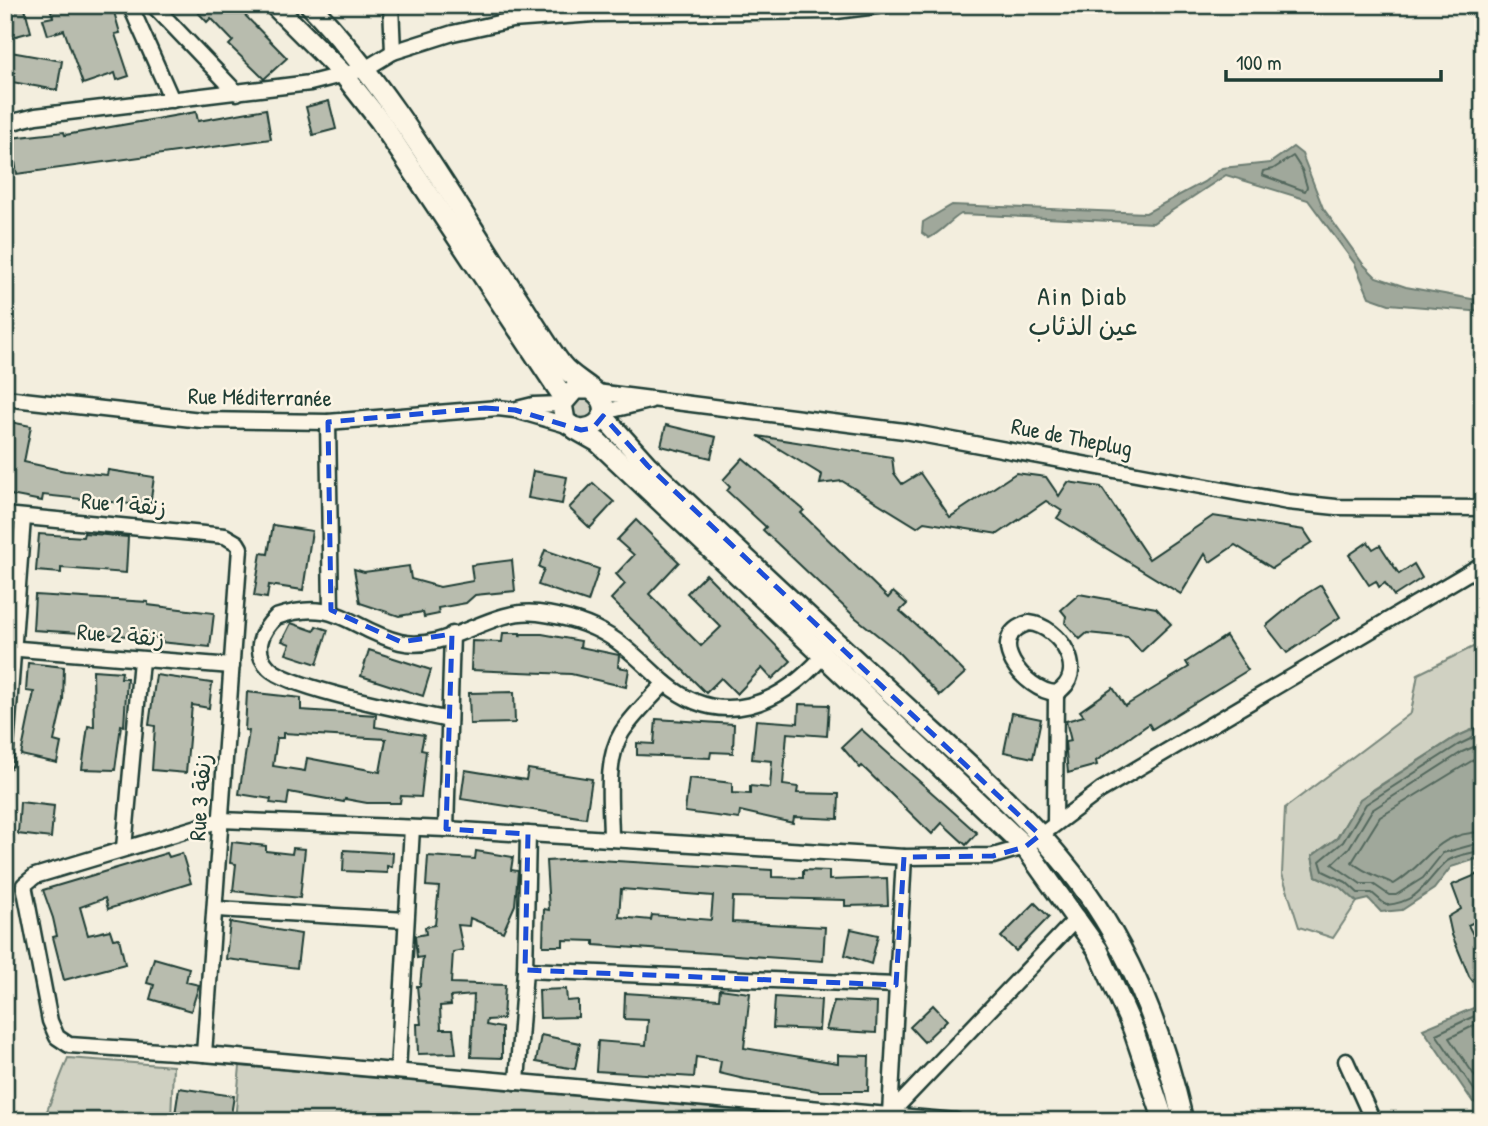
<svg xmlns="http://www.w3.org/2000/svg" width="1488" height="1126" viewBox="0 0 1488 1126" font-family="'Patrick Hand','Playpen Sans Arabic',sans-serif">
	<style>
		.green { fill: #d0d1c2; stroke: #78877b; stroke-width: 2 }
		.water { fill: #a0a89b; stroke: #6c7d72; stroke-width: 2 }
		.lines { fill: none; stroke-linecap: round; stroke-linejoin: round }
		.shore { stroke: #53685d; stroke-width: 2 }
		.building { fill: #b8bcae; stroke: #1f3d34; stroke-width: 2; fill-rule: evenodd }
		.street-casing { stroke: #1f3d34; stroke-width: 19 }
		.secondary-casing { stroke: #1f3d34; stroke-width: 24 }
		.street { stroke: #fcf5e5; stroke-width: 14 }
		.secondary { stroke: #fcf5e5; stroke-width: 19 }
		.marked { fill: none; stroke: #1d4ed8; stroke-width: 5; stroke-dasharray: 14 9; stroke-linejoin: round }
		.labels { text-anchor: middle; stroke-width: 5; stroke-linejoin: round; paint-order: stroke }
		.street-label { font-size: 23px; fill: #1f3d34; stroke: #fcf5e5 }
		.quarter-label { font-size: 26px; letter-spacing: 2px; fill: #1f3d34; stroke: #fcf5e5 }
	</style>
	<rect width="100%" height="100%" fill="#f3eede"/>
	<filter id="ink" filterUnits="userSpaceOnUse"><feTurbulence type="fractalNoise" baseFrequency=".0143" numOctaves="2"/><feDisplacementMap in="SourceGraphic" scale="14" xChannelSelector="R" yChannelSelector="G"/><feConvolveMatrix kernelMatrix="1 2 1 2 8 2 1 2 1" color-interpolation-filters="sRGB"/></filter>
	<g filter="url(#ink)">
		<g class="green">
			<polygon points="574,398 591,398 595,409 592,416 585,420 574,418 571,401"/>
			<polygon points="1483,642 1483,725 1454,738 1371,791 1356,806 1337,838 1312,856 1316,876 1342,888 1357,902 1333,938 1299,927 1282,874 1285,808 1411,713 1418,674"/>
			<polygon points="68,1058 173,1066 171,1121 43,1121"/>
			<polygon points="240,1066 855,1121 235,1121"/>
		</g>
		<g class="water">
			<path d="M 1293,147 L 1302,154 L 1323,208 L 1363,264 L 1376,277 L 1406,287 L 1483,301 L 1483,312 L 1389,304 L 1369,297 L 1355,264 L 1308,200 L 1226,175 L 1153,223 L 961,214 C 949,221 942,232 929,238 L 922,233 L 923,222 L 952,205 L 1146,213 L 1204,182 L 1222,168 L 1270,163 Z"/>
			<polygon points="1483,725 1483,857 1451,867 1434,889 1402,910 1381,912 1369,899 1357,902 1342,888 1316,876 1312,856 1337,838 1360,799 1454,738"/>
			<polygon points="1483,1004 1483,1104 1473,1102 1423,1029"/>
		</g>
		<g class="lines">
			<g class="shore">
				<polygon points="1293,156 1302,170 1307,187 1305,191 1262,175 1263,171 1273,169"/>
				<path d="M 1483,733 L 1458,745 L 1366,804 L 1343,842 L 1320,861 L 1323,871 L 1346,882 L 1358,893 L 1372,893 L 1386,905 C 1420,902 1425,882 1445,863 C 1452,856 1473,852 1483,851"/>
				<polyline points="1483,743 1462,752 1372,810 1349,848 1332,864 1361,884 1373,884 1389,895 1396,895 1423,878 1443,853 1483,842"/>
				<path d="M 1483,754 L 1380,817 L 1352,862 C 1364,873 1380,877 1394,884 C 1430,862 1433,833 1483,832"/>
				<polyline points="1483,1012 1436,1034 1477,1094 1483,1097"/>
				<polyline points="1483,1021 1449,1038 1483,1088"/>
			</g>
		</g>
		<g class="building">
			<polygon points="5,5 24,5 31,32 5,39"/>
			<polygon points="49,5 112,5 120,33 115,34 129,76 117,80 115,73 83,84 64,30 48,35 43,19 53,17"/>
			<polygon points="191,5 235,5 287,58 264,79 229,45 233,41 211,18 207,22"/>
			<polygon points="5,51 62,61 57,90 12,82 14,73 5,72"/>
			<polygon points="329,101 336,129 313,135 306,107"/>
			<polygon points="266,109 271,139 17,174 11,138 64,132 65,135 196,112 198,121"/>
			<polygon points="5,421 31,426 24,462 65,471 107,475 108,470 154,477 150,506 43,495 42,501 5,494"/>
			<polygon points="666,425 716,437 711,458 661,446"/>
			<polygon points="758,436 892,457 894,473 902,484 920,473 950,517 1016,473 1046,477 1059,496 1068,482 1101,487 1149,559 1213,516 1304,530 1312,542 1272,568 1235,545 1210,562 1205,554 1181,594 1057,518 1062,511 1046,501 998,534 924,522 917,527 842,481 820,484 822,475"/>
			<polygon points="743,458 804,510 801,513 888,598 893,592 907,604 900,611 932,639 965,673 940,696 896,650 856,618 763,530 766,527 727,491 730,487 723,480"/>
			<polygon points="533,471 567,477 562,504 528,498"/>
			<polygon points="593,483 614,502 590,528 569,508"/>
			<polygon points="636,520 679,562 649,594 701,646 721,627 687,593 706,574 791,661 772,679 762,668 737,694 721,678 706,693 611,599 625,584 616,574 634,555 617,540"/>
			<polygon points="273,525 312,531 303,590 269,585 267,598 254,596 261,553 268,554"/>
			<polygon points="84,533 128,537 126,573 61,568 61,573 36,571 39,534 83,537"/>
			<polygon points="1368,542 1373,549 1380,545 1399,574 1414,564 1422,578 1394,596 1385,583 1379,587 1376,581 1369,585 1349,555"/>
			<polygon points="545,550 599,569 588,602 538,585 544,569 539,567"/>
			<polygon points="512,560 515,591 475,595 466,603 438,608 439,614 424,617 423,612 399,616 360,603 354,569 364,572 409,566 411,579 440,587 473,581 471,565"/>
			<polygon points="1321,585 1340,617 1287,653 1266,626 1301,597"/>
			<polygon points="1079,594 1156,608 1171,624 1141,652 1128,637 1087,633 1080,639 1065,623 1066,616 1061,610"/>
			<polygon points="35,595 148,602 148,605 214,613 210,647 160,642 161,638 33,630"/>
			<polygon points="291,623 314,631 316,626 328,630 317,664 286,654 290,644 282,641"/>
			<polygon points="503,633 520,633 520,637 521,634 542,634 581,641 580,647 619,655 618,667 629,669 626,687 571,674 471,670 472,641 502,642"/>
			<polygon points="1226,636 1248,670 1152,729 1149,724 1096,761 1097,765 1068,773 1065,742 1071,741 1066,721 1084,716 1080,711 1113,688 1125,706 1189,667 1186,662"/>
			<polygon points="369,650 431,670 423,696 361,676"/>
			<polygon points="28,663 64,667 63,701 54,741 61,743 57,763 21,755 34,692 26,691"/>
			<polygon points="93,670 122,672 121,678 127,678 124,726 121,725 115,770 82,769 88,726 94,727"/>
			<polygon points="156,675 212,683 209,708 192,705 186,773 152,770 155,726 149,725"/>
			<path d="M 247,692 L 301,698 L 301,710 L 376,715 L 375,727 L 424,735 L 421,750 L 426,751 L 421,797 L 401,796 L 400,803 L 367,803 L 345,799 L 344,802 L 289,792 L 287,805 L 270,803 L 271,799 L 239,794 L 249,731 L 245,730 ZM 283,733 L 386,739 L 380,772 L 307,758 L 305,771 L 273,766 L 277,738 L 283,738 Z"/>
			<polygon points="514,692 515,723 470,724 469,693"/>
			<polygon points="799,704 829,705 827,736 787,733 783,785 798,787 797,793 839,794 838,819 794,817 793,823 740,811 739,819 685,812 689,778 732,783 732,793 750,794 750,786 770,788 772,761 752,759 756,720 798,723"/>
			<polygon points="1012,713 1041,719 1033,758 1004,752"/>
			<polygon points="656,719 734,724 733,753 711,752 710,758 637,755 637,743 654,744"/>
			<polygon points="861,729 977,833 966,845 942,823 932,834 862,766 860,768 842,747"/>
			<polygon points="528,769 592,779 586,818 461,799 465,770 526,780"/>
			<polygon points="20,802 54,806 51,838 18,834"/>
			<polygon points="232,842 266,846 266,851 292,854 293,848 305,849 300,898 233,891 236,864 230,863"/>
			<polygon points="344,850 393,853 392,867 387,866 387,873 343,871"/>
			<polygon points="476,851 513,857 511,870 518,871 515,905 503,932 470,918 469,926 458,925 463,950 453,952 451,983 505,985 503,1019 487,1020 486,1025 502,1028 502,1058 471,1057 474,995 450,997 451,1005 440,1006 441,1029 453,1029 456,1053 418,1054 417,1024 421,1024 417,986 420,986 423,957 417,958 415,936 426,934 425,927 435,925 439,887 426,886 428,856 475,859"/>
			<polygon points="167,853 169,857 182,853 191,883 108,909 105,898 80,907 88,935 110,930 113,939 119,938 125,964 64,980 53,937 57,936 53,918 43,890"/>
			<path d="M 581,859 L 772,870 L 772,877 L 803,878 L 803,870 L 829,871 L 829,880 L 887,878 L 888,905 L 845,906 L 845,900 L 733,897 L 732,922 L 825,927 L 823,961 L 594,945 L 594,941 L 563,940 L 563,946 L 543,946 L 544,909 L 549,910 L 546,861 ZM 621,889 L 713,896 L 711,920 L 652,915 L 651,920 L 619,917 Z"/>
			<polygon points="1483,872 1483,901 1478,903 1483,918 1468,925 1483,954 1483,995 1469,976 1452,935 1448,917 1461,909 1452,885"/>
			<polygon points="1035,903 1049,917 1016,951 1001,937"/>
			<polygon points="230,922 301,934 297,968 226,959"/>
			<polygon points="851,929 878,935 871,964 845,955"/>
			<polygon points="154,958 189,968 186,982 199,985 191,1011 150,999 154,985 147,983"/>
			<polygon points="566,989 567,1001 578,1000 578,1017 540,1018 539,990"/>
			<polygon points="720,989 750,993 744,1048 838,1063 838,1055 869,1056 868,1091 818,1091 744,1079 719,1073 721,1061 696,1057 694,1077 596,1071 598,1041 646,1045 648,1020 624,1019 625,993 719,999"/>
			<polygon points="775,997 821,1000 819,1030 773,1028"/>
			<polygon points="834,1001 877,1003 876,1033 826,1030"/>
			<polygon points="933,1005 947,1020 924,1042 910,1027"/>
			<polygon points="541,1035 580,1043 575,1069 536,1062"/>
			<polygon points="179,1088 234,1096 230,1121 174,1121"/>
		</g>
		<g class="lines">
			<g class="street-casing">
				<g id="street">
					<polyline points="130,5 172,100"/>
					<polyline points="153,5 237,93"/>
					<polyline points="391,5 393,52"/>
					<polyline points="5,124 36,116 310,83 365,69 393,52 453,33 512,20 594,14 836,11 885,5"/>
					<polyline points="596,392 904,431 1288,502 1336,507 1483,508"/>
					<polyline points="5,398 201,420 328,422 498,408 515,410 570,426"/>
					<polyline points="517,409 533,405 562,404"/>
					<polyline points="604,412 649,401"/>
					<polyline points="328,422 331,610"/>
					<polyline points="5,515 225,536 237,543 240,548 204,1054"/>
					<path d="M 1029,623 C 1060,626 1090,674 1056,693 C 1024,691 982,636 1029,623 Z"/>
					<polyline points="7,648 232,666"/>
					<path d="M 449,720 C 414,712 290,689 269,668 C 252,651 261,631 276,617 C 338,596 348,629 400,642 C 447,653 490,607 538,613 C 562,616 588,623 609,636 C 631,649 646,667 665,683 C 721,730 780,705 823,656"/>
					<polyline points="5,762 23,518"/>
					<polyline points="1055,823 1056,693"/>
					<polyline points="446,829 452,634"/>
					<path d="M 611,839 C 611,806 604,761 622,732 C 634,714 650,699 665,683"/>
					<polyline points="124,848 141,660"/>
					<polyline points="217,909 406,920"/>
					<polyline points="525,970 896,985"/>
					<polyline points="1346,1061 1373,1121"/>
					<polyline points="398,1071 412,828"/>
					<polyline points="517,1082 525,970 528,834"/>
					<polyline points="890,1114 1078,917"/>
					<polyline points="890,1114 904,857"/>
					<polyline points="956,1121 204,1054 69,1045 57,1037 50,1021 24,885 35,876 221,820 446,829 904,857 993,856 1025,847 1101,790 1483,564"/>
				</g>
			</g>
			<g class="secondary-casing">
				<g id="secondary">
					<polyline points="274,5 344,75 380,121 564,398"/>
					<path d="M 310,5 C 390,89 448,192 511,288 C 528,313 543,340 561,364 C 571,377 586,383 598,395 C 618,416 586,442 565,421 L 562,404 L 575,389 L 589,389"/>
					<path d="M 603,416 L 648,466 C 732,546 817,625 903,704 C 971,767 1044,828 1096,906 C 1138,970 1166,1047 1183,1121"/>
					<polyline points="575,429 598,442 1025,847 1098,950 1133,1029 1164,1121"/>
				</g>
			</g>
			<use href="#street" class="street"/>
			<use href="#secondary" class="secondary"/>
		</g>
	</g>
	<path class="marked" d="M 485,408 L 515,410 L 581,430 L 593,428 L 603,416 L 648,466 L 1040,835 L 1025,847 L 993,856 L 904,857 L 896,985 L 525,970 L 528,834 L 446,829 L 452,634 L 401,642 L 331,610 L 328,422 Z"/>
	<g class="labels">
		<g class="street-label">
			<text transform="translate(260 397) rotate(1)" y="8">Rue Méditerranée</text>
			<text transform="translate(1072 437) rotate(11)" y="8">Rue de Theplug</text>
			<text transform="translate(124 504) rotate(5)" y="8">Rue 1 زنقة</text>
			<text transform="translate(121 635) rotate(5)" y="8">Rue 2 زنقة</text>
			<text transform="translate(200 797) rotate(-86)" y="8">Rue 3 زنقة</text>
		</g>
		<g class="quarter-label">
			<text x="1083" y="305">Ain Diab<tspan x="1083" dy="30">عين الذئاب</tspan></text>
		</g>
	</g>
	<rect width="1488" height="1126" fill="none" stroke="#fcf5e5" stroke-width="28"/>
	<rect x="14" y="14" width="1460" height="1098" fill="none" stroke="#1f3d34" stroke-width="2.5" filter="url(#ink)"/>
	<path d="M1226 70v10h215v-10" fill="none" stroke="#1f3d34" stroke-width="3.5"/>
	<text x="1236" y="70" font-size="21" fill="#1f3d34" stroke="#fcf5e5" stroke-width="5" paint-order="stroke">100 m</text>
</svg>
